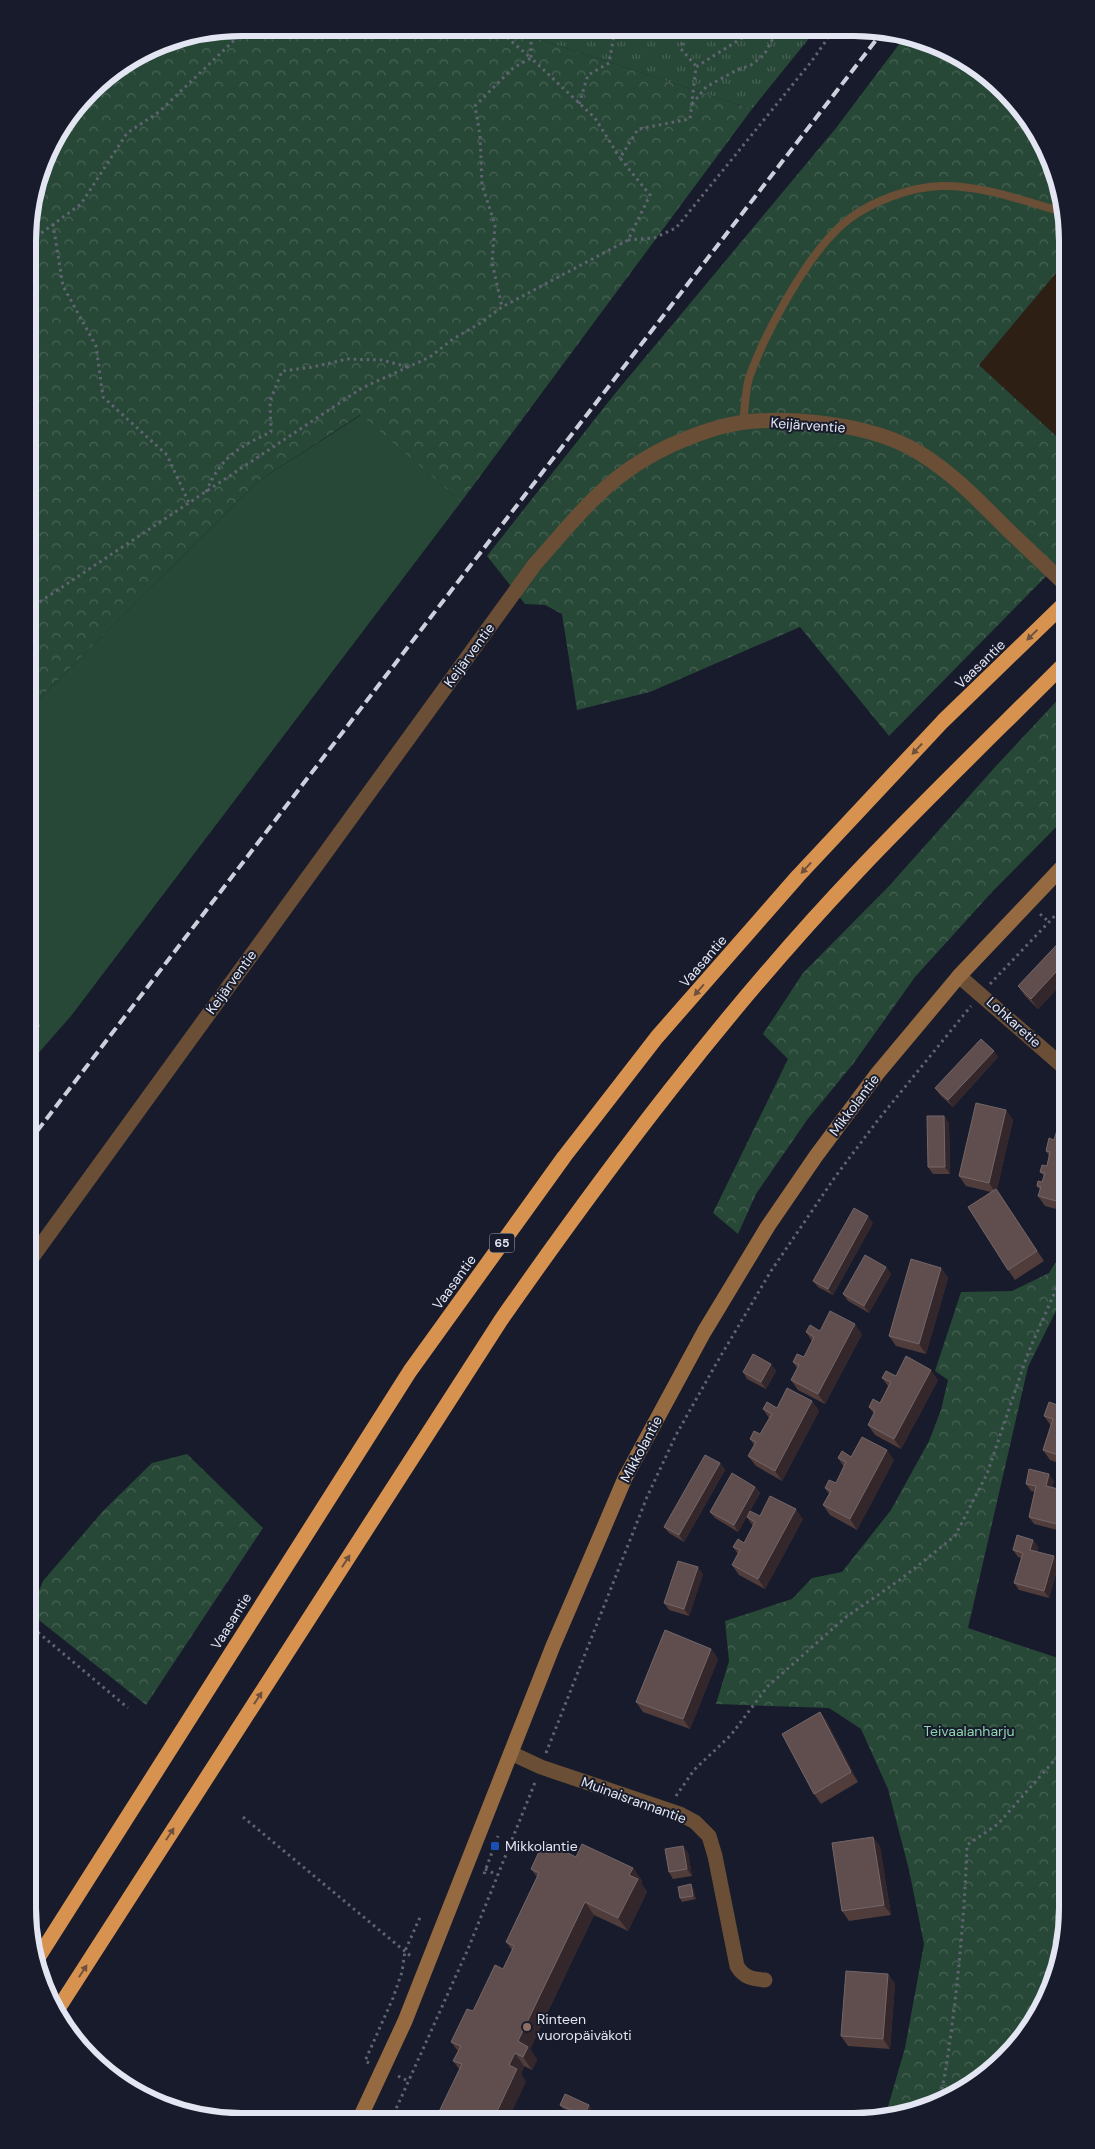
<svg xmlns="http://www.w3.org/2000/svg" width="1095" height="2149" viewBox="0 0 1095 2149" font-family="'DM Sans',sans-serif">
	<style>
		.commercial { fill: #2e1f15 }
		.grass { fill: url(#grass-tufts) }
		.forest { fill: url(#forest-crowns) }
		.green { fill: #284837 }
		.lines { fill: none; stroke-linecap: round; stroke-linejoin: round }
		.path { stroke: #606472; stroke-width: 3; stroke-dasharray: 2.5 4; stroke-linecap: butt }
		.lane { stroke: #6a4e35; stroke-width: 8 }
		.street { stroke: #6a4e35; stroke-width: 15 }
		.secondary { stroke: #966a41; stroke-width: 15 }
		.highway { stroke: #d89250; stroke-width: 15 }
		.rail { stroke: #cccfdc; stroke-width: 4; stroke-dasharray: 10 5; stroke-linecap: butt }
		.wall { fill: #503c3b }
		.shaded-wall { fill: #33272c }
		.building { fill: #604e4e; stroke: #746668 }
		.oneway { fill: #6e513c }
		.transit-dot { fill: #1a4fb4; stroke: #171b2b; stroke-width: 2 }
		.education-dot { fill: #8d6e63; stroke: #171b2b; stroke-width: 2 }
		.labels { text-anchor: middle; stroke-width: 4; stroke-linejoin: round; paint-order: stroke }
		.shield { fill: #171b2b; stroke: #a6a9b6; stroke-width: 1 }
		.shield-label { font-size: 12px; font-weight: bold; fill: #e3e6f2 }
		.street-label { font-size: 14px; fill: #e3e6f2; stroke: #171b2b }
		.park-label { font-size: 14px; fill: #8fd4ae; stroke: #171b2b }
		.poi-label { font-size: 14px; fill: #e3e6f2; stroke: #171b2b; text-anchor: start }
		.rim { fill: none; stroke: #e3e6f2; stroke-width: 6 }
	</style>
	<defs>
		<pattern id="grass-tufts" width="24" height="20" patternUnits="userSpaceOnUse" patternTransform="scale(1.25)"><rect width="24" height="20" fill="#284837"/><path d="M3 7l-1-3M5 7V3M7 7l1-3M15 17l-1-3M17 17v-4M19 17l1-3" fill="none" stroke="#476254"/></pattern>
		<pattern id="forest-crowns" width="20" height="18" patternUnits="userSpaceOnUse" patternTransform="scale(1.25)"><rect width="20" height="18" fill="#284837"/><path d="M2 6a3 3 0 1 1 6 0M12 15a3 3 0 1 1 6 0" fill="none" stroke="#476254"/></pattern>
	</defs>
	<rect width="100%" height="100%" fill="#171b2b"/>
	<polygon class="commercial" points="1067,260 1067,446 979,365"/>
	<polygon class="grass" points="508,29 815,31 752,109"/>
	<g class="forest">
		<polygon points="241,28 508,29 752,109 461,502 360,415 257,482 29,709 29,213 50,146 100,81 159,44"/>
		<polygon points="906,35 948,49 995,80 1031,122 1056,172 1067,241 1067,260 979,365 1067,446 1067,555 889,736 800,627 650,692 577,710 562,614 545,605 525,604 487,556 613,396 836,128"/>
		<polygon points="1067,690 1067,816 992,892 915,977 853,1064 807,1120 756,1194 738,1234 713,1213 788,1059 763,1034 803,973 889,886 996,766"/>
		<polygon points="1067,1245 1067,1289 1028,1367 968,1628 1067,1661 1067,1922 1051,1990 1023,2038 973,2085 923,2110 885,2117 905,2048 924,1944 909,1870 888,1789 861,1729 829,1708 716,1704 729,1661 725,1621 792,1599 812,1578 842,1572 891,1510 929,1441 941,1410 948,1380 935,1371 961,1292 1012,1291 1049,1273"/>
		<polygon points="187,1454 263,1528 146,1705 30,1613 43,1581 103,1511 152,1463"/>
	</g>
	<polygon class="green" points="361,415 461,502 71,1016 28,1065 29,709 257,482"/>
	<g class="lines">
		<g class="path">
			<polyline points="497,29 531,58 513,68 475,106 480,135 482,185 495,225 492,262 502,307"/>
			<polyline points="531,29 531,58 595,118 620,158"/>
			<polyline points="685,30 681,49 696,66"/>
			<polyline points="579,104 588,75 609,63 615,30"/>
			<polyline points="692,104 706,87 737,70 751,65 764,55 777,31"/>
			<polyline points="53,224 63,286 96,346 103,397 167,455 189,503"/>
			<polyline points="29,237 40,234 81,204 127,133 159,112 247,28"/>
			<polyline points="628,240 654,238 676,228 811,62 833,31"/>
			<path d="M 206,492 C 221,457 238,447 271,432 L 270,401 L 282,371 L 313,367 L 347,359 L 382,360 L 408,367"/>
			<polyline points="29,609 362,388 430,357 453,339 479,324 502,307 628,240 650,195 620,158 638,129 690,119 696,67 753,31"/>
			<polyline points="1062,846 1067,840"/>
			<polyline points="1040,914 1049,922"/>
			<polyline points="990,984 1067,903"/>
			<polyline points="28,1035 40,1024"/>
			<polyline points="28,1624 128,1708"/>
			<polyline points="546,1753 647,1497 676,1435 716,1364 771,1271 835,1177 878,1120 971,1006"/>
			<polyline points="676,1796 694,1770 731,1735 768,1686 846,1617 901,1579 955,1536 987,1474 1028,1353 1058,1285 1067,1272"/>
			<polyline points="243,1817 413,1958"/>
			<polyline points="485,1869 497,1875"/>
			<polyline points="484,1874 498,1836"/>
			<polyline points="369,2063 365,2061 393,1998 402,1972 405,1951 421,1915"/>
			<polyline points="398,2076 408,2081"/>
			<path d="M 939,2102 C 946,2074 949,2047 953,2018 C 960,1961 965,1904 967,1845 L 998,1824 L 1067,1746"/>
			<polyline points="391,2120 468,1949 536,1780"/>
		</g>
		<path class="lane" d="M 743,423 C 745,409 745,392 749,378 C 765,333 810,248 849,219 C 873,201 910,187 941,186 C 982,185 1024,201 1063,212"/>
		<g class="street">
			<polyline points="959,976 1067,1070"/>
			<path d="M 28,1263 L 535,564 C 564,532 592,495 628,470 C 655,451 689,436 720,427 C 773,413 860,422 909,447 C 947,467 977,499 1007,529 C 1027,548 1047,567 1067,586"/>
			<path d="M 511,1753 L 541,1767 L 680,1814 L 695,1822 L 709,1836 L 715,1856 L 737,1966 C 744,1978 753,1979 765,1980"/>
		</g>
		<polyline class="secondary" points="359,2120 405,2021 553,1646 605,1525 625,1478 704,1332 768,1226 816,1156 877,1074 959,976 1067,862"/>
		<g class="highway">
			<polyline points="36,1961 410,1371 564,1157 657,1037 798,876 943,721 1067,601"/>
			<path d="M 56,2012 L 501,1320 C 610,1164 726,1010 857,872 C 925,800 997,731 1067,661"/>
		</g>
		<polyline class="rail" points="28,1143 447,596 883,31"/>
	</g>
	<g class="wall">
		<polygon points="1067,934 1067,978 1038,1009 1025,996 1018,986"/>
		<polygon points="998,1057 953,1107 940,1095 935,1088"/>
		<polygon points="1006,1110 1013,1120 997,1189 1044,1261 1015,1280 1008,1270 991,1192 966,1186 959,1176"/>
		<polygon points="944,1116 949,1123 950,1174 933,1174 928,1167"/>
		<polygon points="1067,1122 1067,1212 1045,1206 1038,1196 1040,1190 1037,1186 1042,1182 1044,1176 1040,1172 1047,1166 1049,1156 1046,1151"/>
		<polygon points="873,1223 833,1295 818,1287 813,1281"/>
		<polygon points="886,1267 891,1274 869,1313 848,1301 843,1294"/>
		<polygon points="941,1268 948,1278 926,1354 896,1346 889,1336"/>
		<polygon points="820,1331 862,1334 825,1404 798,1390 791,1380 797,1368 793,1362 804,1357 812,1341 806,1332"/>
		<polygon points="771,1364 776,1371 766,1389 747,1379 743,1372"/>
		<polygon points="896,1376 938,1380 901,1449 875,1435 868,1425 874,1414 869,1407 880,1403 888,1386 882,1378"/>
		<polygon points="812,1401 819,1411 782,1481 756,1466 748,1456 754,1445 750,1439 760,1434 769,1418 763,1409 777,1408"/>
		<polygon points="1067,1410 1067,1466 1050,1460 1043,1450 1051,1426 1044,1416"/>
		<polygon points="851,1457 894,1460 857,1530 830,1515 823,1505 829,1494 825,1488 836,1483 844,1467 838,1458"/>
		<polygon points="720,1463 725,1470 684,1542 669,1533 664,1527"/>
		<polygon points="1054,1481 1052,1488 1067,1491 1067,1525 1065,1532 1034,1524 1029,1517 1035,1492 1031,1491 1026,1484"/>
		<polygon points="755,1487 760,1493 738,1532 715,1518 710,1512"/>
		<polygon points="760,1516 803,1519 765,1589 739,1575 732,1565 738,1554 733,1547 744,1543 753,1526 747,1517"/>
		<polygon points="1033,1540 1038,1547 1037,1551 1059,1563 1049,1598 1019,1590 1014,1583 1021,1558 1018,1557 1013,1550"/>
		<polygon points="703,1574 689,1616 669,1610 664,1603"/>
		<polygon points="711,1649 718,1659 690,1729 643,1712 636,1702"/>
		<polygon points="820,1712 827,1722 858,1782 821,1804 814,1794"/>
		<polygon points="873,1837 880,1847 891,1915 849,1921 842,1911"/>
		<polygon points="683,1846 688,1853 692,1876 673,1879 669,1872"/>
		<polygon points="576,1857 633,1868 642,1881 641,1883 647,1892 628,1931 594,1915 530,2049 537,2060 532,2070 524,2066 521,2074 526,2082 459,2069 453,2061 458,2051 451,2042 503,1969 512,1950 506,1942 537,1877 531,1869"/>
		<polygon points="693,1888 696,1899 682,1902 680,1898"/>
		<polygon points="888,1974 895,1984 890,2049 848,2046 841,2036"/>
		<polygon points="560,2105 589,2105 591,2109 586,2119 562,2108"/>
	</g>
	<g class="shaded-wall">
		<polygon points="1067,960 1067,978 1038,1009 1031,999"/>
		<polygon points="994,1051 998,1057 953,1107 948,1100"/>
		<polygon points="1006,1110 1013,1120 997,1189 1044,1261 989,1183"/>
		<polygon points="944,1116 949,1123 950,1174 945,1167"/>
		<polygon points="868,1216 873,1223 833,1295 828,1289"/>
		<polygon points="886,1267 891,1274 869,1313 864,1306"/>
		<polygon points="941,1268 948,1278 926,1354 919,1344"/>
		<polygon points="855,1324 862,1334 825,1404 818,1394"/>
		<polygon points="771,1364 776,1371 766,1389 761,1382"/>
		<polygon points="931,1370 938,1380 901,1449 894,1439"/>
		<polygon points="812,1401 819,1411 782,1481 775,1471"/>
		<polygon points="1066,1408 1067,1410 1067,1420 1064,1415"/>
		<polygon points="887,1450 894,1460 857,1530 850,1519"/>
		<polygon points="720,1463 725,1470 684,1542 679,1535"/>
		<polygon points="1049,1474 1054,1481 1051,1493 1046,1486"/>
		<polygon points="755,1487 760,1493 738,1532 734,1525"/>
		<polygon points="1067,1498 1067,1525 1065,1532 1061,1525"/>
		<polygon points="796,1509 803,1519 765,1589 758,1579"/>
		<polygon points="1033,1540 1038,1547 1035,1556 1030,1550"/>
		<polygon points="1054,1556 1059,1563 1049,1598 1044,1591"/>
		<polygon points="698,1567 703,1574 689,1616 684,1609"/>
		<polygon points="711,1649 718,1659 690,1729 683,1719"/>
		<polygon points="820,1712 827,1722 858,1782 851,1772"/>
		<polygon points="873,1837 880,1847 891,1915 884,1905"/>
		<polygon points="683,1846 688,1853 692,1876 687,1869"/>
		<polygon points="633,1868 642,1881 641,1883 647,1892 628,1931 618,1918 629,1875"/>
		<polygon points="691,1884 693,1888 696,1899 693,1896"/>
		<polygon points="585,1902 594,1915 530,2049 537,2060 532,2070 523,2057 518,2041"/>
		<polygon points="888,1974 895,1984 890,2049 883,2039"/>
		<polygon points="515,2053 524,2066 521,2074 526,2082 508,2120 493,2120 509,2065"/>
		<polygon points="589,2105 591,2109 586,2119 584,2116"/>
	</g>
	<g class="building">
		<polygon points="1067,934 1067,960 1031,999 1018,986"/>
		<polygon points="981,1039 994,1051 948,1100 935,1088"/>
		<polygon points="976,1103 1006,1110 989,1183 959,1176"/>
		<polygon points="927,1116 944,1116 945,1167 928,1167"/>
		<polygon points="1060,1120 1067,1122 1067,1204 1038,1196 1041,1187 1037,1186 1038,1181 1042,1182 1045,1173 1040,1172 1042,1165 1047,1166 1050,1152 1046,1151 1049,1138 1054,1140"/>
		<polygon points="996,1189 1037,1251 1008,1270 968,1207"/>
		<polygon points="854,1208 868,1216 828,1289 813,1281"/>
		<polygon points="865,1255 886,1267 864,1306 843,1294"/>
		<polygon points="911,1259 941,1268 919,1344 889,1336"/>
		<polygon points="830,1311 855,1324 818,1394 791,1380 799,1365 793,1362 797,1354 804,1357 814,1337 806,1332 810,1325 820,1331"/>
		<polygon points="753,1354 771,1364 761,1382 743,1372"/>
		<polygon points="906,1356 931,1370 894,1439 868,1425 875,1411 869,1407 873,1399 880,1403 891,1382 882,1378 886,1371 896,1376"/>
		<polygon points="1067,1378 1067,1387 1064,1386"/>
		<polygon points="787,1388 812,1401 775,1471 748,1456 756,1442 750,1439 754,1431 760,1434 772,1414 763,1409 767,1402 777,1408"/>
		<polygon points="1049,1402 1066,1408 1064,1415 1067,1417 1067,1458 1043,1450 1053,1419 1044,1416"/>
		<polygon points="862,1437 887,1450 850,1519 823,1505 831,1491 825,1488 829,1480 836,1483 846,1462 838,1458 842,1451 851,1457"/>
		<polygon points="705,1455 720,1463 679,1535 664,1527"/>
		<polygon points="1029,1469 1049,1474 1046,1486 1067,1491 1067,1498 1061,1525 1029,1517 1036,1486 1026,1484"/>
		<polygon points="732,1473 755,1487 734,1525 710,1512"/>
		<polygon points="770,1496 796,1509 758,1579 732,1565 740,1550 733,1547 738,1539 744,1543 755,1522 747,1517 750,1511 760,1516"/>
		<polygon points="1017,1535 1033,1540 1030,1550 1054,1556 1044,1591 1014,1583 1023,1553 1013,1550"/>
		<polygon points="678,1561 698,1567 684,1609 664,1603"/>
		<polygon points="665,1630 711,1649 683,1719 636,1702"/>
		<polygon points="820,1712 851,1772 814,1794 782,1734"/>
		<polygon points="873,1837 884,1905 842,1911 832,1843"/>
		<polygon points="544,1841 576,1857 582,1844 633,1868 629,1875 638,1879 618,1918 585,1902 518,2041 528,2047 523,2057 515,2053 509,2065 517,2069 493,2120 435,2120 462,2064 453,2061 461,2046 451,2042 467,2009 473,2011 495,1965 503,1969 514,1946 506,1942 539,1873 531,1869"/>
		<polygon points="683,1846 687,1869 669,1872 665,1849"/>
		<polygon points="691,1884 693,1896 680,1898 678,1887"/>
		<polygon points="846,1971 888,1974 883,2039 841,2036"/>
		<polygon points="565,2094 589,2105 584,2116 560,2105"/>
	</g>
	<defs><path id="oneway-solid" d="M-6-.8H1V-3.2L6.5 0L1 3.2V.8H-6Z" transform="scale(1.25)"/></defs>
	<g class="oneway">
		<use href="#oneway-solid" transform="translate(1032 635) rotate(136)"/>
		<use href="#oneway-solid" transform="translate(917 749) rotate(133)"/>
		<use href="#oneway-solid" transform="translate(806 868) rotate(133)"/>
		<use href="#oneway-solid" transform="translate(699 990) rotate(131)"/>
		<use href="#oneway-solid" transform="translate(346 1561) rotate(-57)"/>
		<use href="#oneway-solid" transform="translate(258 1698) rotate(-57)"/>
		<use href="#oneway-solid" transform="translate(170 1834) rotate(-57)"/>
		<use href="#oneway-solid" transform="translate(83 1971) rotate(-57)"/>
	</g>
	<rect class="transit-dot" x="490" y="1841" width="10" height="10" rx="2.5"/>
	<circle class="education-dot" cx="527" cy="2027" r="5"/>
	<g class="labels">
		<rect class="shield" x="489.5" y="1233.5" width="25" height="19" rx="4"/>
		<g class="shield-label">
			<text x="502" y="1247">65</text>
		</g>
		<g class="street-label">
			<text transform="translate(808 425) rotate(4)" y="5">Keijärventie</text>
			<text transform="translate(469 655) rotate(-54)" y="5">Keijärventie</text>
			<text transform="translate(980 664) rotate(-44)" y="5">Vaasantie</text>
			<text transform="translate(703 961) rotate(-49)" y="5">Vaasantie</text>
			<text transform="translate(231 982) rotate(-54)" y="5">Keijärventie</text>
			<text transform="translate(1014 1022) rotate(42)" y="5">Lohkaretie</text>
			<text transform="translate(854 1105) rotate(-53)" y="5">Mikkolantie</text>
			<text transform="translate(454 1282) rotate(-54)" y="5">Vaasantie</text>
			<text transform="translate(641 1449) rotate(-62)" y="5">Mikkolantie</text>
			<text transform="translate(231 1621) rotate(-58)" y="5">Vaasantie</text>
			<text transform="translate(634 1800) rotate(20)" y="5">Muinaisrannantie</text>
		</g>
		<g class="park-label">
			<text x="969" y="1736">Teivaalanharju</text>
		</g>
		<g class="poi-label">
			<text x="505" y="1851">Mikkolantie</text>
			<text x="537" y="2024">Rinteen<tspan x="537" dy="16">vuoropäiväkoti</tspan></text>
		</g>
	</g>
	<path d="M0 0H1095V2149H0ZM241 36H854A205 205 0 0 1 1059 241V1908A205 205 0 0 1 854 2113H241A205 205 0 0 1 36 1908V241A205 205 0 0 1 241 36Z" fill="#171b2b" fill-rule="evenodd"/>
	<path class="rim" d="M241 36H854A205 205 0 0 1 1059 241V1908A205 205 0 0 1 854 2113H241A205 205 0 0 1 36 1908V241A205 205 0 0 1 241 36Z"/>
</svg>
